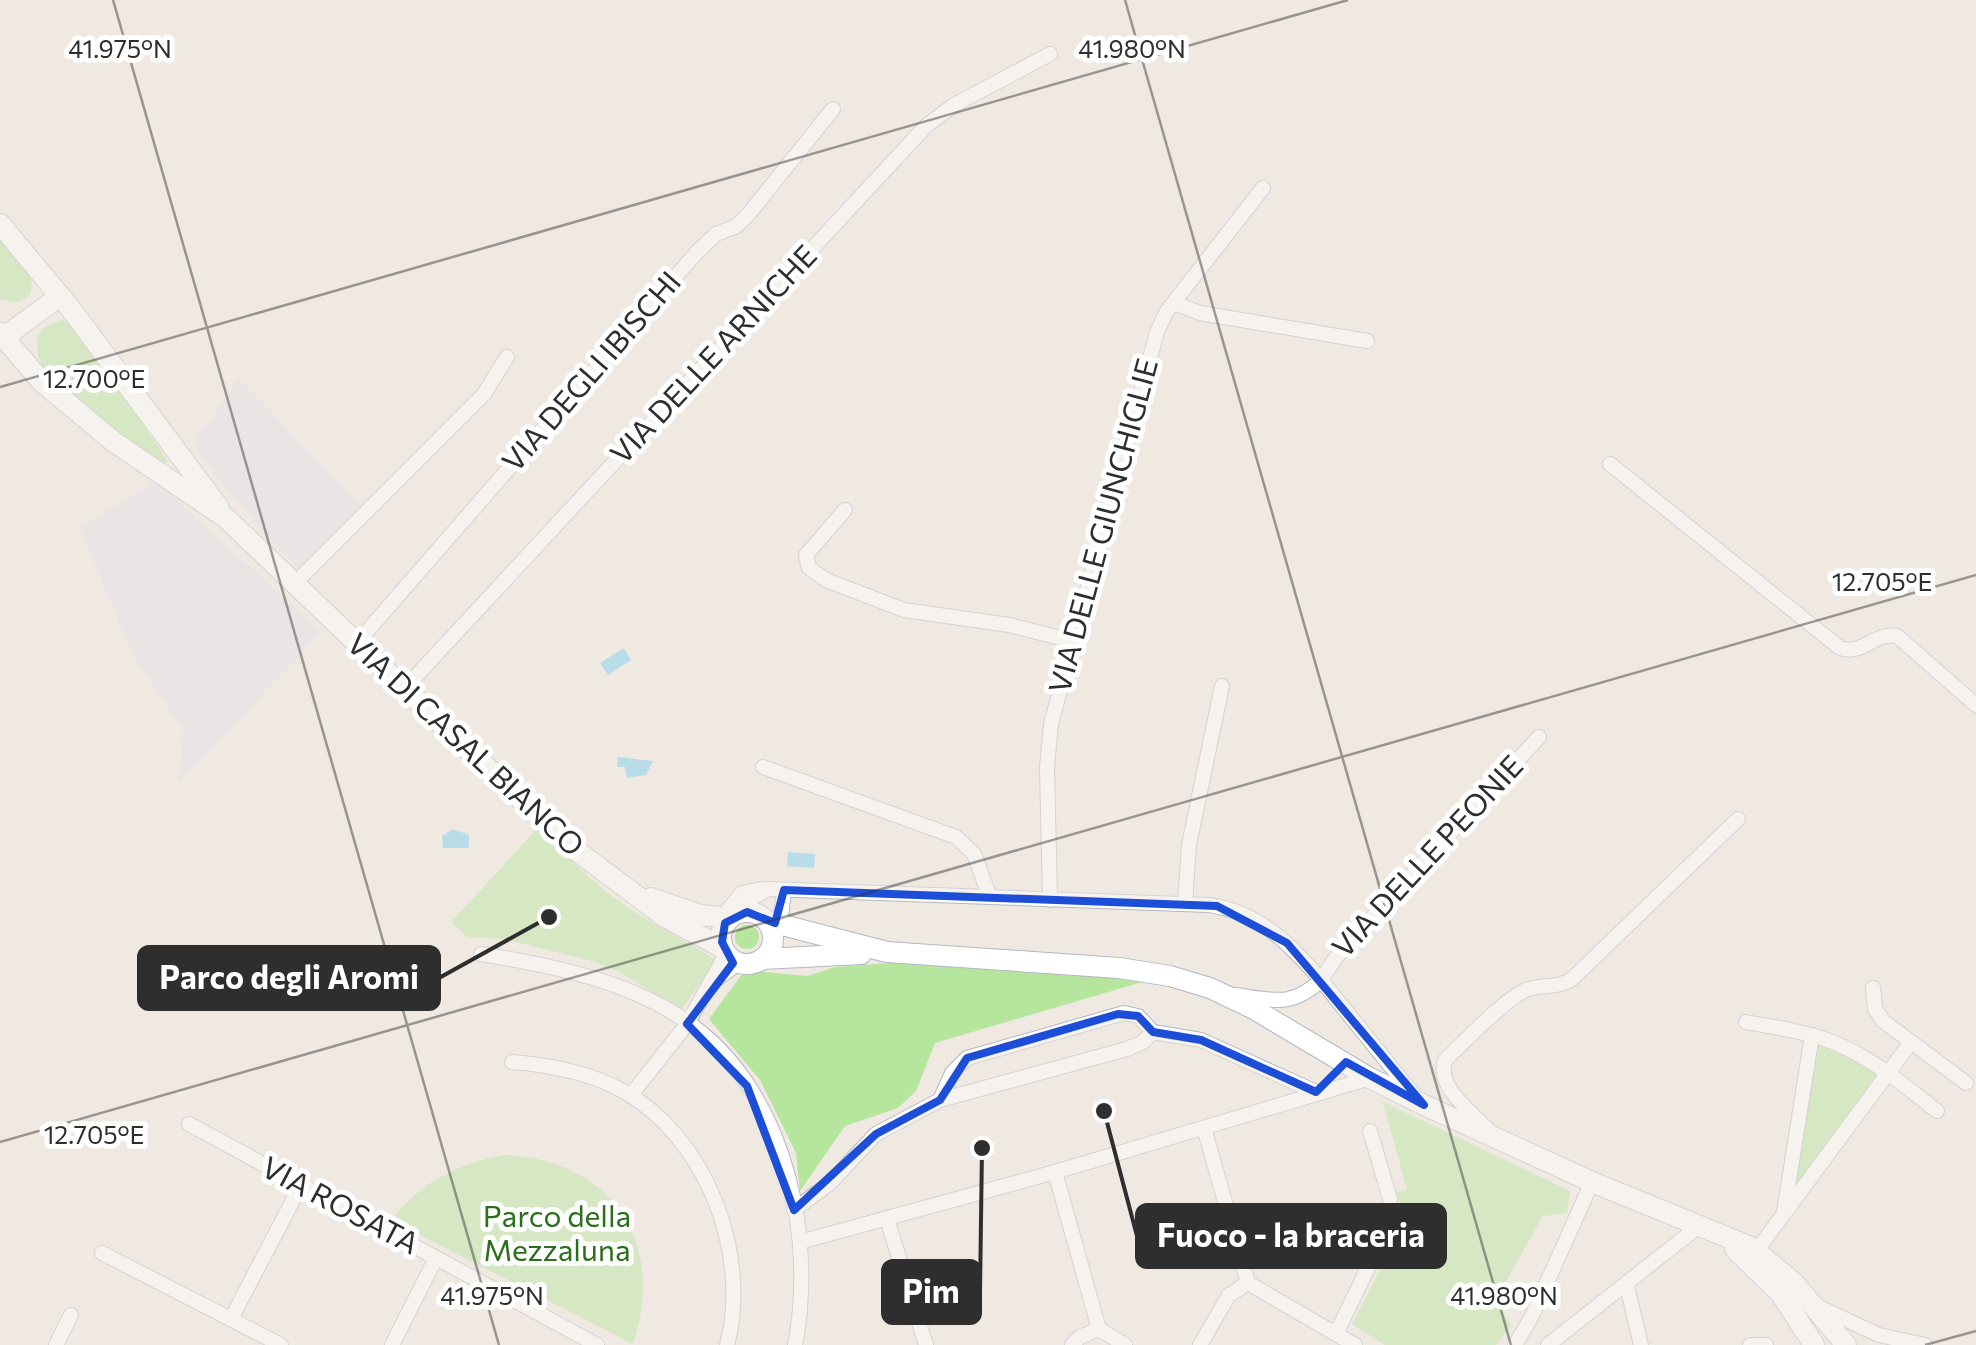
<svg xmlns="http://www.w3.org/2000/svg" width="1976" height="1345" viewBox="0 0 1976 1345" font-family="Commissioner,sans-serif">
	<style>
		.industrial { fill: #e3e1e8 }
		.green { fill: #b6e59e }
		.water { fill: #75cff0 }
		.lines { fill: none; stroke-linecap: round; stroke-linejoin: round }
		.minor-casing { stroke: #b4b7c1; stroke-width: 16 }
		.secondary-casing { stroke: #b4b7c1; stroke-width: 22 }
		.minor { stroke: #fff; stroke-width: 14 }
		.secondary { stroke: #fff; stroke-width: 20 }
		.marked { fill: none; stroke: #1d4ed8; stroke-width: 8; stroke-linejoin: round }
		.ticks { fill: none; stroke: #2e2e2e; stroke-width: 2.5; stroke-opacity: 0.45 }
		.labels { text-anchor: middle; stroke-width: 10; stroke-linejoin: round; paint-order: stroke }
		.street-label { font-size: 30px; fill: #2e2e2e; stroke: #fff }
		.park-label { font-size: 30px; fill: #2c6e1b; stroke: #fff }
		.ticks-label { font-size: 25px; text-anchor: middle; fill: #2e2e2e; stroke: #fff; stroke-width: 10; stroke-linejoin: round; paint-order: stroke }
		.leader { fill: none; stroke: #2e2e2e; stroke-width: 4 }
		.callout-dot { fill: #2e2e2e; stroke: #fff; stroke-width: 4 }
		.callout { fill: #2e2e2e; stroke: #2e2e2e; stroke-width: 4 }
		.callout-label { font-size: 32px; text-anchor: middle; font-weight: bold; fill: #fff }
	</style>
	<rect width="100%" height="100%" fill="#efe9e1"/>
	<g class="industrial">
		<polygon points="239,379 366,509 303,568 298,568 243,509 198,453 196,440"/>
		<polygon points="157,482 322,632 179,782 183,730 134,657 79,527"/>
	</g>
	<g class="green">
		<path d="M 0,239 C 15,255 38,271 30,295 L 19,302 L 0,300 Z"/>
		<polygon points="62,320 71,324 82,336 168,461 161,463 143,453 45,373 38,355 37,336 46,326"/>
		<polygon points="537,829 599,886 634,912 717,960 681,1010 621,973 592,961 504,939 467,937 451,922"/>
		<circle cx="747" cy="937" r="12"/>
		<polygon points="889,963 1051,971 1149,980 935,1043 916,1091 898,1108 845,1126 800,1191 796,1153 760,1080 709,1019 745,970 807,976 836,967"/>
		<polygon points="1824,1044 1879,1074 1880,1080 1802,1185 1796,1184 1817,1046"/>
		<polygon points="1383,1102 1570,1191 1567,1213 1543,1216 1496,1299 1511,1326 1496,1345 1385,1345 1352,1324 1405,1222 1397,1192 1407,1189"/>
		<path d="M 504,1155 C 611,1159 667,1243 633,1344 L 391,1220 C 421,1182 457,1164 504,1155 Z"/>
	</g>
	<g class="water">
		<polygon points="624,648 631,660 608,675 600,663"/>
		<polygon points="618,757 653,761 646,775 627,778 625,767 617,767"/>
		<polygon points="453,829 469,835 469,848 443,848 442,836"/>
		<polygon points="788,852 815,854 814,868 787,866"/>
	</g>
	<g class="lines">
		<g class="minor-casing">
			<g id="minor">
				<polyline points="1174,303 1200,313 1367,341"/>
				<path d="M 1610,464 L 1840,648 C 1862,656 1874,632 1897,636 L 1976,705"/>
				<polyline points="845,510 806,555 809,568 826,580 904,610 1009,625 1073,641"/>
				<polyline points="294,584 484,394 507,357"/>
				<polyline points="356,644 698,251 716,234 735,227 747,216 833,109"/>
				<polyline points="404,689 926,126 954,105 1050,54"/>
				<polyline points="763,767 956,837 974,854 989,895"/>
				<polyline points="1050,900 1047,767 1051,724 1157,332 1167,311 1263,188"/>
				<polyline points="1185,903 1189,845 1222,686"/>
				<path d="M 740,913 L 752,898 L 768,889 L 1209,905 C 1259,912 1290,944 1321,980 L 1337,956 L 1539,737"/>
				<polyline points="722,917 742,893 762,889"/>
				<polyline points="780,926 784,890"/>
				<path d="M 481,954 C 557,966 642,983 703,1034 C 788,1105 815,1241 795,1345"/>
				<polyline points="715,980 740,962"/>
				<polyline points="1873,988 1875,1009 1883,1021 1966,1083"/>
				<path d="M 1236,995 C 1273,1000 1292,1008 1321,980 L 1413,1094"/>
				<path d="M 1746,1022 C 1772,1027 1799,1030 1824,1039 C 1867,1053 1902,1084 1937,1111"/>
				<path d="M 512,1062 C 550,1065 589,1072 623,1091 C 706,1137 751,1254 727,1345"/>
				<polyline points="631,1095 687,1024 727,953"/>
				<polyline points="940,1100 952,1073 967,1058 1124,1013 1138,1016 1153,1032 1201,1040 1316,1092"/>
				<polyline points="189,1124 597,1345"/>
				<polyline points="1204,1128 1248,1283 1355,1345"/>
				<path d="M 1489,1131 C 1473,1113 1433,1085 1446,1059 C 1463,1043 1506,998 1526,990 C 1542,984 1557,989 1572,979 L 1738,819"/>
				<polyline points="1055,1172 1099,1329 1125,1345"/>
				<polyline points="794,1210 830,1183 876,1134 940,1100 1127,1049 1143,1042 1153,1032"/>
				<polyline points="1784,1212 1812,1035"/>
				<polyline points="887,1219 926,1345"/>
				<polyline points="800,1242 1055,1172 1370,1078"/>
				<polyline points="1757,1250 1911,1042"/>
				<polyline points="102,1253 281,1345"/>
				<polyline points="1627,1286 1641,1345"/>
				<polyline points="1819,1307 1879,1335 1925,1345"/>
				<polyline points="231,1319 301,1185"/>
				<polyline points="1336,1334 1391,1220 1390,1199 1370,1131"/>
				<polyline points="56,1345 71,1315"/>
				<polyline points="392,1345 436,1258"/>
				<polyline points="1072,1345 1080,1337 1099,1329"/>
				<polyline points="1200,1345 1229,1295 1248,1283"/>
				<polyline points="1515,1345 1532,1316 1592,1182"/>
				<polyline points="1548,1345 1699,1226"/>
				<polyline points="1750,1345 1766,1345"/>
			</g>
		</g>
		<g class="secondary-casing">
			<g id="secondary">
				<polyline points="0,224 70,308 219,508"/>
				<polyline points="0,333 42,382 114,442 226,518 565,842 665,917 723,948"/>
				<polyline points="3,338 60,296"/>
				<polyline points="651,898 700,915 729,918"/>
				<circle cx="747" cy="938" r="26"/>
				<polyline points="767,921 887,952 1119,968 1170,976 1210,988 1252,1008 1370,1078 1424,1105 1592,1182 1751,1247 1794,1283 1846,1345"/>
				<polyline points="762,959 861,954"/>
				<polyline points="1735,1249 1781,1294 1814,1345"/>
			</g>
		</g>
		<use href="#minor" class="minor"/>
		<use href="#secondary" class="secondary"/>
	</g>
	<path d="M0 0H1976V1345H0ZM 784,890 L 1217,906 L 1287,943 L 1424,1105 L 1346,1062 L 1316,1092 L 1201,1040 L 1153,1032 L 1138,1016 L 1118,1014 L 967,1058 L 940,1100 L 876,1134 L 794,1210 L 747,1086 L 687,1024 L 733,963 L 722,942 L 725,923 L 747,912 L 775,923 Z" fill="#efe9e1" fill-opacity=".55" fill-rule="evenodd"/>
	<path class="marked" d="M 784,890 L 1217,906 L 1287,943 L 1424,1105 L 1346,1062 L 1316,1092 L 1201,1040 L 1153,1032 L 1138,1016 L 1118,1014 L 967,1058 L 940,1100 L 876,1134 L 794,1210 L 747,1086 L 687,1024 L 733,963 L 722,942 L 725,923 L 747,912 L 775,923 Z"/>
	<path class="ticks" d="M 113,0 L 499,1345M 1125,0 L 1511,1345M 0,387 L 1348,0M 0,1142 L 1976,575M 1925,1345 L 1976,1331"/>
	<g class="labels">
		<g class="street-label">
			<text transform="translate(714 355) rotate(-47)" y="10">VIA DELLE ARNICHE</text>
			<text transform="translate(592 372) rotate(-49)" y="10">VIA DEGLI IBISCHI</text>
			<text transform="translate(1104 526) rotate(-75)" y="10">VIA DELLE GIUNCHIGLIE</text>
			<text transform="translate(465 745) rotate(43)" y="10">VIA DI CASAL BIANCO</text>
			<text transform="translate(1428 857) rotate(-47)" y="10">VIA DELLE PEONIE</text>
			<text transform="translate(340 1206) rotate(28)" y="10">VIA ROSATA</text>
		</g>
		<g class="park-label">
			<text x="557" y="1227">Parco della<tspan x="557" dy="34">Mezzaluna</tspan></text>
		</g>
	</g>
	<g class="ticks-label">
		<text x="120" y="58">41.975°N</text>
		<text x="1132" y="58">41.980°N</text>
		<text x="94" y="388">12.700°E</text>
		<text x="1882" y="591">12.705°E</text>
		<text x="94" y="1144">12.705°E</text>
		<text x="492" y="1305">41.975°N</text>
		<text x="1504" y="1305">41.980°N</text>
	</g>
	<path class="leader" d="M549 917L439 978M1104 1111L1137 1236M982 1148L980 1292"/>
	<g class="callout-dot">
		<circle cx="549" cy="917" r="10"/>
		<circle cx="1104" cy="1111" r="10"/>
		<circle cx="982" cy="1148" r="10"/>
	</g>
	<g class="callout">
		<rect x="139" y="947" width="300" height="62" rx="10"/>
		<rect x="1137" y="1205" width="308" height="62" rx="10"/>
		<rect x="883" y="1261" width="97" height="62" rx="10"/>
	</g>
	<g class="callout-label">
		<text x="289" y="989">Parco degli Aromi</text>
		<text x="1291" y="1247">Fuoco - la braceria</text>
		<text x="931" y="1303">Pim</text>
	</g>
</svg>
